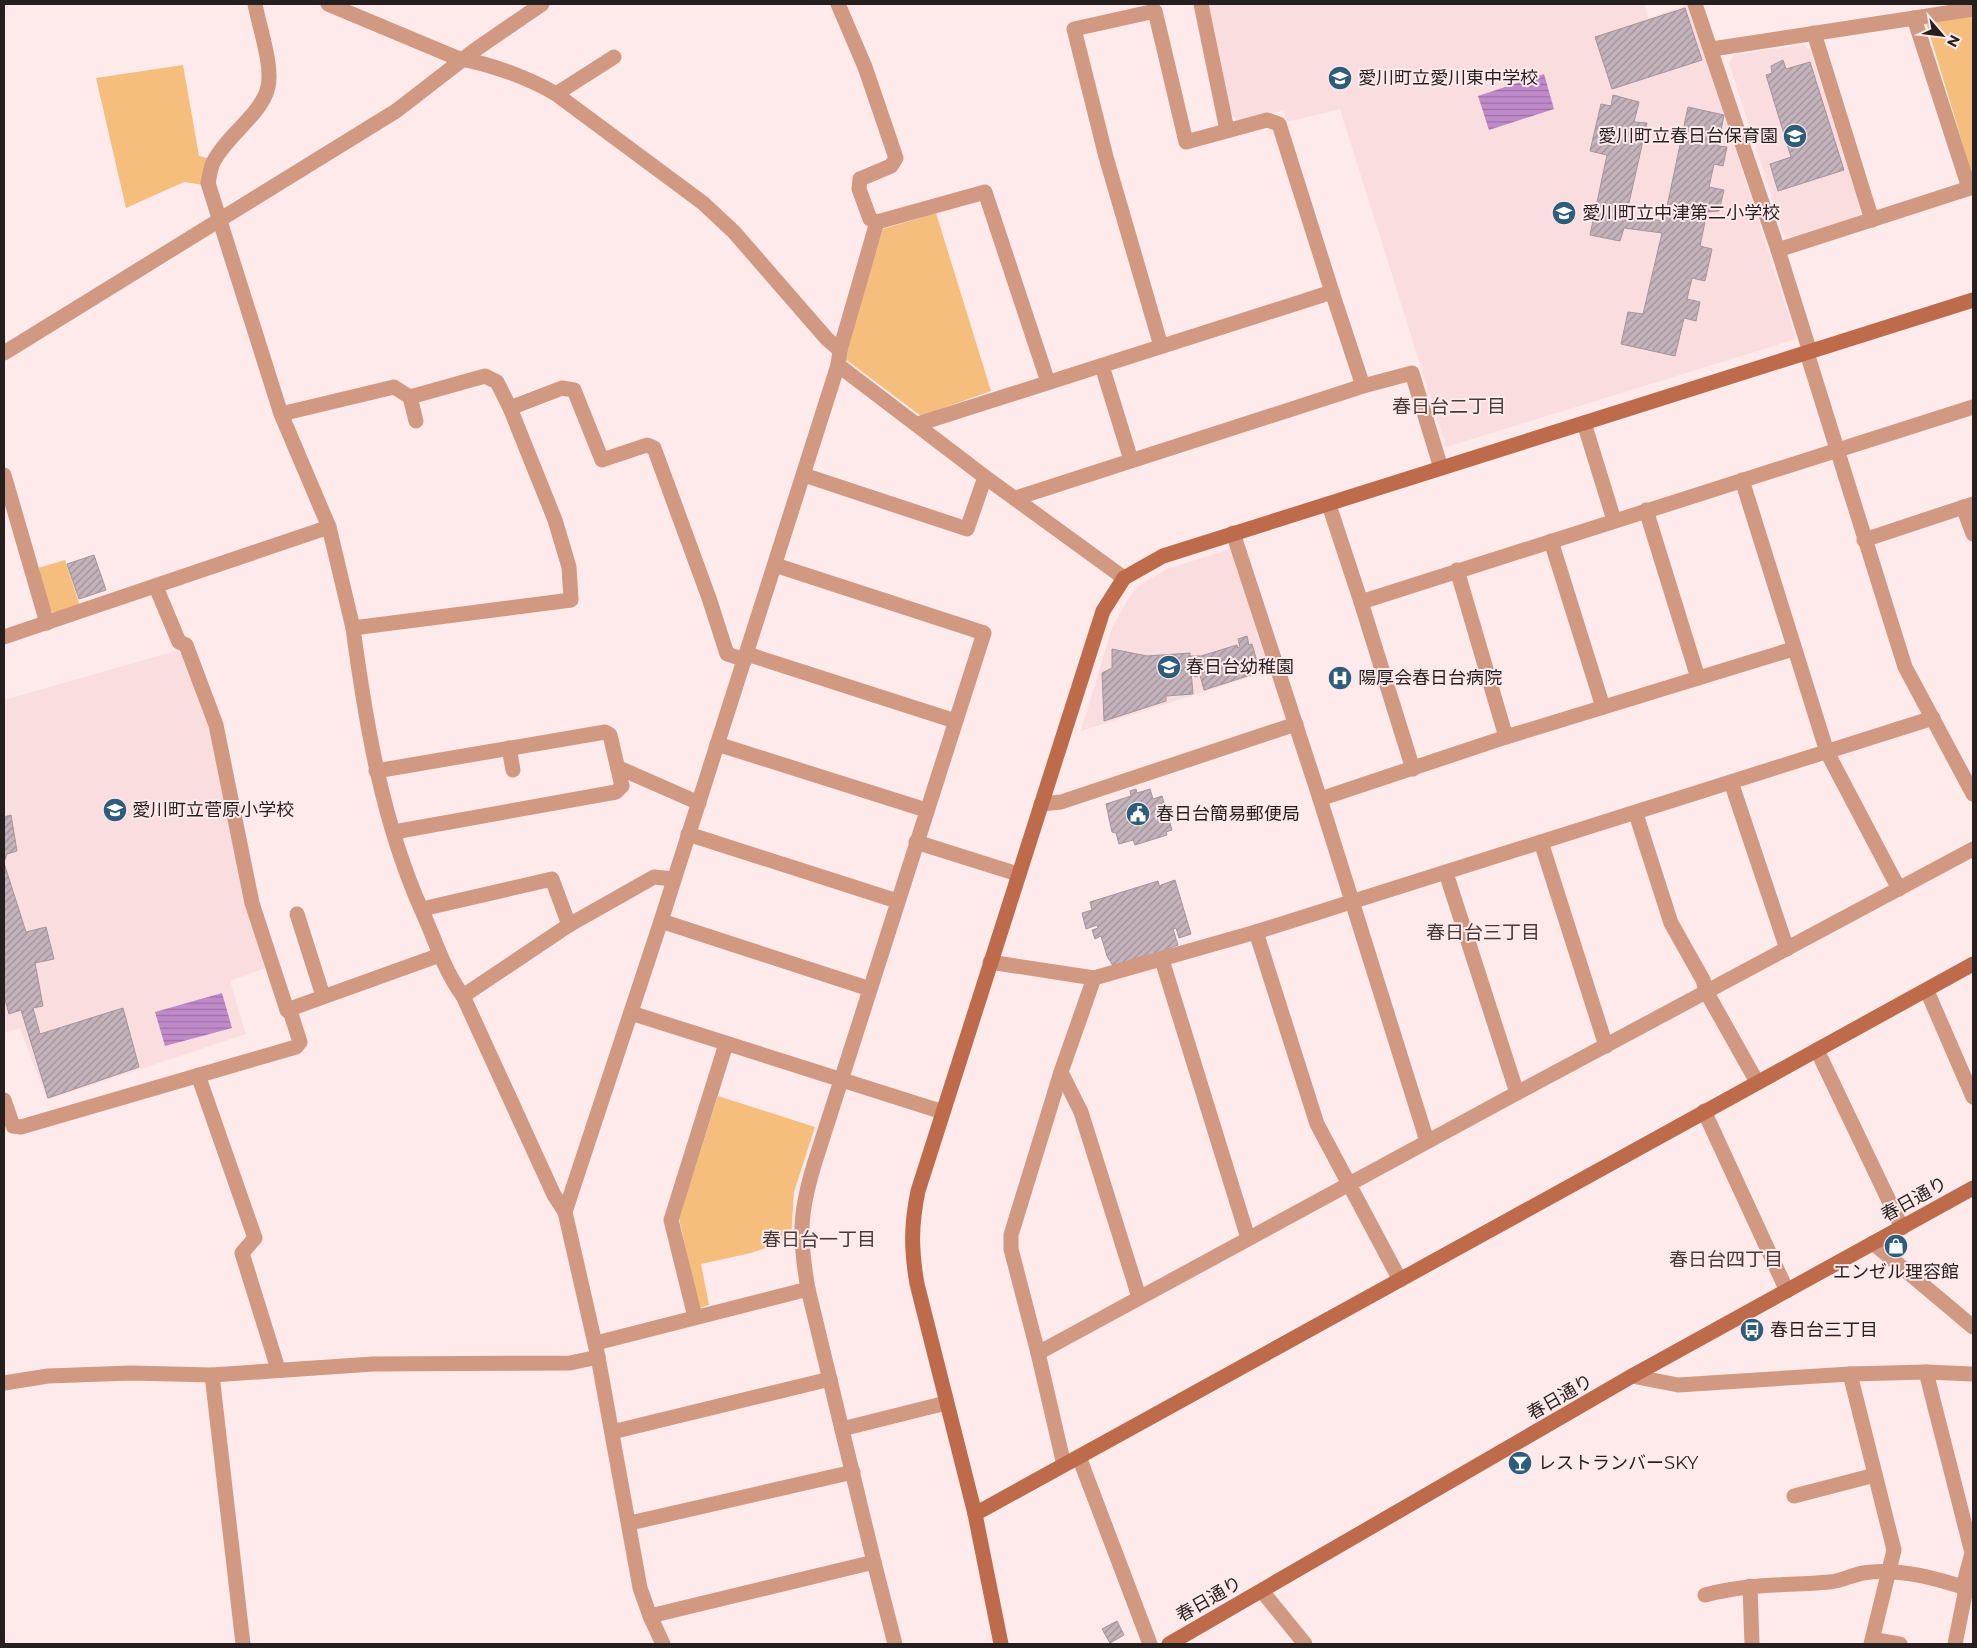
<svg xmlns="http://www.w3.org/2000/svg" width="1977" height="1648" viewBox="0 0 1977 1648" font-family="Montserrat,'Noto Sans JP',sans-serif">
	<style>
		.built { fill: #fadddf }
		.green { fill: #f6be7d }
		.water { fill: url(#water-rules) }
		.building { fill: url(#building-hatch); stroke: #a5949c }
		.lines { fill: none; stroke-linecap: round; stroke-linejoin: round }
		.street { stroke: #d19882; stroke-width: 15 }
		.secondary { stroke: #bd6b4a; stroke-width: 15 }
		.labels { text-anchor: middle; stroke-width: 4; stroke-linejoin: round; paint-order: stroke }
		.poi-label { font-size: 18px; fill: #261f1f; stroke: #feeaeb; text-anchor: start }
		.street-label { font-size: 18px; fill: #261f1f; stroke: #feeaeb }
		.neighbourhood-label { font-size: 19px; fill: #49393a; stroke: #feeaeb }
	</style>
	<defs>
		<pattern id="water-rules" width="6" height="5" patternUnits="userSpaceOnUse" patternTransform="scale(1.25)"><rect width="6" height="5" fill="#bf8aca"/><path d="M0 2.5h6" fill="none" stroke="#9b70a3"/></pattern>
		<pattern id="building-hatch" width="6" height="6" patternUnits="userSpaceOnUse" patternTransform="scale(1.25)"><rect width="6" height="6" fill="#c4b3bb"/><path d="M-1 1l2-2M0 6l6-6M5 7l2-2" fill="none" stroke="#9f9197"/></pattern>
	</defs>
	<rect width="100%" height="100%" fill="#feeaeb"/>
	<g class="built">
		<polygon points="1207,4 1644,4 1648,18 1689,4 1796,339 1446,447 1340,109 1286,122 1284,110 1242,122 1230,115"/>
		<polygon points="1803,45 1810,50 1861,209 1857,217 1790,237 1783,233 1729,63 1734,55"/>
		<polygon points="1230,549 1232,550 1269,671 1081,731 1112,628 1130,596 1141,584 1167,569"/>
		<polygon points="176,651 187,657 208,717 245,902 265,968 230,981 246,1034 47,1100 20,1028 4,1033 4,700"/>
	</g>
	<g class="green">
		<polygon points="1973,15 1973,178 1926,22"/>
		<polygon points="183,65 199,156 207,158 204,185 184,182 126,208 96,78"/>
		<polygon points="936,213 991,391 921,416 844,358 883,229"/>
		<polygon points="65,560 80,606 57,614 48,610 38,568"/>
		<polygon points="718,1096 815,1127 794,1192 791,1239 751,1253 701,1264 709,1305 699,1308 679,1218"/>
	</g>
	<g class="water">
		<polygon points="1544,74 1554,109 1489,130 1478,96"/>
		<polygon points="222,993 232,1028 165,1046 155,1012"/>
	</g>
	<g class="building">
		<polygon points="1685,8 1702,60 1612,89 1595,37"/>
		<polygon points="1783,60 1786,69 1810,62 1844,170 1778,191 1770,164 1791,157 1766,75 1772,73 1771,66"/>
		<polygon points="1613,95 1639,102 1634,122 1647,123 1626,216 1664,221 1688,107 1724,115 1718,146 1727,147 1723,166 1714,164 1709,187 1724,190 1719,211 1707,212 1700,246 1712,249 1705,281 1692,278 1687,299 1700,302 1696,321 1684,318 1675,356 1621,344 1628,312 1643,314 1662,233 1624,228 1620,241 1590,235 1607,155 1590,151 1601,104 1611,106"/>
		<polygon points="94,555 106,590 79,599 67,564"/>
		<polygon points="1247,636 1249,645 1252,644 1260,672 1204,690 1200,675 1195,677 1191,663 1199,660 1190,659 1193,694 1166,696 1166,701 1104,721 1102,673 1112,668 1112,649 1147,656 1190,653 1190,656 1201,656 1237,645 1238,648 1240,647 1238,639"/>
		<polygon points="1136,789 1137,793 1150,789 1153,799 1162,796 1172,830 1166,832 1167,835 1135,845 1133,840 1119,844 1116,833 1112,832 1106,804 1131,796 1130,791"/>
		<polygon points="11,815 17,851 7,854 4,862 4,817"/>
		<polygon points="4,863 26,932 46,927 54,959 35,963 43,1006 33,1008 40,1034 123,1008 139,1067 48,1098 21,1010 9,1014 4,996"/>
		<polygon points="1175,880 1191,934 1179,938 1176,928 1173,929 1178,945 1145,958 1144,956 1113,966 1107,956 1101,936 1095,939 1092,930 1098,928 1097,925 1086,929 1082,913 1092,910 1090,902 1158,881 1160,888 1161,885"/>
		<polygon points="1117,1621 1124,1635 1110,1643 1102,1629"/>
	</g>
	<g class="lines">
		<g class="street">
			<path d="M 255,4 C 259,26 273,66 268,87 C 262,114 227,135 214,161 C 210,167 210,176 208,183 L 281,414 L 329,527 L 353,628 L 571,600 L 569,567 L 555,520 L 510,408 L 497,382 L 485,376 L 410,397 L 394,387 L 281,414"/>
			<path d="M 328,4 L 457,58 C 490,64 527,77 556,94 L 703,203 L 734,232 L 827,339 L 840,350 L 838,365 L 985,477 L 1124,578"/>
			<polyline points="838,4 865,67 896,158 891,166 860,179 859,189 870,219 877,222"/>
			<polyline points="1201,4 1227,130"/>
			<polyline points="1695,4 1778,250 1973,187"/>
			<polyline points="1914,18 1969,188"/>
			<polyline points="1814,33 1872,220"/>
			<polyline points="1712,49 1973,9"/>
			<polyline points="556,94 614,57"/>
			<polyline points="1778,250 1810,352"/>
			<polyline points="1332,292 1363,386"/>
			<polyline points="840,350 877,222 985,192 1048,382"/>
			<polyline points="4,353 396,111 475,50 542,4"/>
			<polyline points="1807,353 1905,667 1973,794"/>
			<polyline points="1102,366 1131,460"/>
			<polyline points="410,397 416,421"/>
			<polyline points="510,408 562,388 574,390 602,460 647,445 654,448 709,598 727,654 745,660"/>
			<polyline points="1584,423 1614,520"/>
			<polyline points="918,424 1332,292 1279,124 1267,120 1186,142 1155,11 1074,29 1106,157 1161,346"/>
			<polyline points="4,475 47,623"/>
			<polyline points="804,475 967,529 985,477"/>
			<polyline points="1742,480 1827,752 1899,889"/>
			<polyline points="1016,498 1363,386 1412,373 1441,468"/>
			<polyline points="1329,505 1361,602 1973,407"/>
			<polyline points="1963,507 1973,534"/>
			<polyline points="1646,510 1698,678"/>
			<polyline points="1233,533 1320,799"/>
			<polyline points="1864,540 1973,504"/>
			<polyline points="1551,541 1603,707"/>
			<polyline points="1457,570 1506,737"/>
			<polyline points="156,587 179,642 186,645 216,725 252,903 287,1010"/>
			<polyline points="1361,602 1413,769"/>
			<path d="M 353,628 C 366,725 382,821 422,911 C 435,939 444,971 463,996 L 569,925 L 654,877 L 673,879"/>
			<polyline points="4,637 329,527"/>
			<polyline points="747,654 955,721"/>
			<polyline points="717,744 926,810"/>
			<polyline points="509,748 513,770"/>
			<polyline points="619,768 699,803"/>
			<polyline points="376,771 605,732 610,735 622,786 616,792 394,832"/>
			<polyline points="1731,782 1787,949"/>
			<polyline points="1041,804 1061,802 1296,724"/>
			<polyline points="1636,814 1671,923 1703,980 1707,993 1757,1082"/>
			<polyline points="688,834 897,901"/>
			<polyline points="916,842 1018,874"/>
			<polyline points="1541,842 1606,1046"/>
			<polyline points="1446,873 1517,1093"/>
			<polyline points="422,909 552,879 569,925"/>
			<polyline points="297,914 323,996"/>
			<polyline points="661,921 870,989"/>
			<polyline points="1256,932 1317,1124 1400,1280"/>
			<polyline points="1162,960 1248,1238"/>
			<polyline points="990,962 1094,978 1256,932 1933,718"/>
			<polyline points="1927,991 1973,1097"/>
			<polyline points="463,996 554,1195 565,1212"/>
			<polyline points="631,1013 943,1112"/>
			<polyline points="1817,1050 1902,1228"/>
			<polyline points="1061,1072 1081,1112 1139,1297"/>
			<polyline points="198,1075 255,1238 242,1253 278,1369"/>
			<polyline points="4,1100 13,1126 21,1127 296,1047 300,1042 291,1014 287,1010 440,955"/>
			<polyline points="1704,1111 1787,1291"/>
			<polyline points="1427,1141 1320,799 1506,737 1793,649"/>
			<polyline points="1873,1243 1973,1327"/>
			<polyline points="695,1317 671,1220 726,1044"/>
			<polyline points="596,1343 808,1289"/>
			<polyline points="1038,1353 1011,1249 1011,1235 1061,1072 1094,978"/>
			<path d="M 598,1357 L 640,1588 L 650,1616 L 874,1562 L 808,1289 C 799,1237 799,1215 814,1165 L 984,633 L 775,565"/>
			<polyline points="1926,1372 1972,1553 1963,1587 1965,1594 1955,1644"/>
			<polyline points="1850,1374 1894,1550 1871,1644"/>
			<polyline points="212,1375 243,1644"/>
			<polyline points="1632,1376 1678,1385 1850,1374 1926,1372 1973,1374"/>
			<polyline points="4,1383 48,1376 131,1373 212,1375 373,1364 570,1363 598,1357 565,1212 661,921 838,365"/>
			<polyline points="842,1429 946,1403"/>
			<polyline points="612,1432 830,1379"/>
			<polyline points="1079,1457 1150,1644"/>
			<polyline points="1064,1465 1038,1353 1517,1093 1973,849"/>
			<polyline points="1794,1496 1875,1475"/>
			<polyline points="630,1523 853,1472"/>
			<polyline points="874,1562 895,1644"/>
			<polyline points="1750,1586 1752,1644"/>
			<polyline points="1262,1591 1305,1644"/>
			<path d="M 1705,1595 C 1751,1583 1784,1586 1830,1582 C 1841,1581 1852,1575 1863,1573 C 1898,1567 1939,1579 1972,1590"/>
			<polyline points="650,1616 663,1644"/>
			<polyline points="1873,1639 1900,1644"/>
		</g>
		<g class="secondary">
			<polyline points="975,1514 1973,964"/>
			<path d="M 1001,1644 L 975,1514 L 917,1284 C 911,1249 911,1225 918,1191 L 1103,611 L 1124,578 L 1163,556 L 1973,300"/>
			<polyline points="1169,1644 1632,1376 1973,1188"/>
		</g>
	</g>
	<defs>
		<g id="school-disc" transform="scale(1.25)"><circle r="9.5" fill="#2d5d7b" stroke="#feeaeb"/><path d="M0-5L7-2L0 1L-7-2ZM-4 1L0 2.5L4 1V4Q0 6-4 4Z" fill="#fff"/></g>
		<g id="hospital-disc" transform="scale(1.25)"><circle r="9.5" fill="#2d5d7b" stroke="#feeaeb"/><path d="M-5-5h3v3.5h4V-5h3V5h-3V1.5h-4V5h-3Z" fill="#fff"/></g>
		<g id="civic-disc" transform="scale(1.25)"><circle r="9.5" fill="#2d5d7b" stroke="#feeaeb"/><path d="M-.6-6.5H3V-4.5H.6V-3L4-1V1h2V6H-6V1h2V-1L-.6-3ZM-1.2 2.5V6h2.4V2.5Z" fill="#fff"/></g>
		<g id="shop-disc" transform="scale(1.25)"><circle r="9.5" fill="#2d5d7b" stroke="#feeaeb"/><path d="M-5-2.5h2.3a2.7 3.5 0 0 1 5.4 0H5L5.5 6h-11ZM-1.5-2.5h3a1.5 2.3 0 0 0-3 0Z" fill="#fff"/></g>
		<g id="bus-disc" transform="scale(1.25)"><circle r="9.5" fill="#2d5d7b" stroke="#feeaeb"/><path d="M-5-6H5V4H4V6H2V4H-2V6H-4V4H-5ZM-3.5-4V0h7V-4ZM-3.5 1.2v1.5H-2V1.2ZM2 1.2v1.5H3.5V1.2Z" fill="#fff"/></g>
		<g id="bar-disc" transform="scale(1.25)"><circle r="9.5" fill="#2d5d7b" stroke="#feeaeb"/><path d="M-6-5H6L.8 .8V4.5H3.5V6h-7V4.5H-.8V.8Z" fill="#fff"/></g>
	</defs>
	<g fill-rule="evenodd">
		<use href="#school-disc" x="1340" y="78"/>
		<use href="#school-disc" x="1795" y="136"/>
		<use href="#school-disc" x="1564" y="213"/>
		<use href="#school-disc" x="1169" y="667"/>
		<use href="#hospital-disc" x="1340" y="678"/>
		<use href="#school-disc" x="115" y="810"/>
		<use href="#civic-disc" x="1138" y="814"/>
		<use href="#shop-disc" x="1896" y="1246"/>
		<use href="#bus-disc" x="1752" y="1330"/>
		<use href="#bar-disc" x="1520" y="1463"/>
	</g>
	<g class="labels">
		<g class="poi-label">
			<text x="1358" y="84">愛川町立愛川東中学校</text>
			<text x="1778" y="142" text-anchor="end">愛川町立春日台保育園</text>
			<text x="1582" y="219">愛川町立中津第二小学校</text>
			<text x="1186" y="673">春日台幼稚園</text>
			<text x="1358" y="684">陽厚会春日台病院</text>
			<text x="132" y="816">愛川町立菅原小学校</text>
			<text x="1156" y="820">春日台簡易郵便局</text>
			<text x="1896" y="1278" text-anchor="middle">エンゼル理容館</text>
			<text x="1770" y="1336">春日台三丁目</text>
			<text x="1538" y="1469">レストランバーSKY</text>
		</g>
		<g class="street-label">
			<text transform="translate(1914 1199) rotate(-29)" y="6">春日通り</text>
			<text transform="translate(1560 1397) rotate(-30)" y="6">春日通り</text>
			<text transform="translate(1209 1599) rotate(-30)" y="6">春日通り</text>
		</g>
		<g class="neighbourhood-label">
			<text x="1449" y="413">春日台二丁目</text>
			<text x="1483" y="939">春日台三丁目</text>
			<text x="819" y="1246">春日台一丁目</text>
			<text x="1726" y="1266">春日台四丁目</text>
		</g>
	</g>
	<rect width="1977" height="1648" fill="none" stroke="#261f1f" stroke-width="10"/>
	<g transform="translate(1942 35) rotate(118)" stroke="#feeaeb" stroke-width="4" paint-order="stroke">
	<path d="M0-4L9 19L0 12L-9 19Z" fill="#261f1f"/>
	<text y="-8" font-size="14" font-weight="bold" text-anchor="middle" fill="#261f1f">N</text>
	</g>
</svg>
